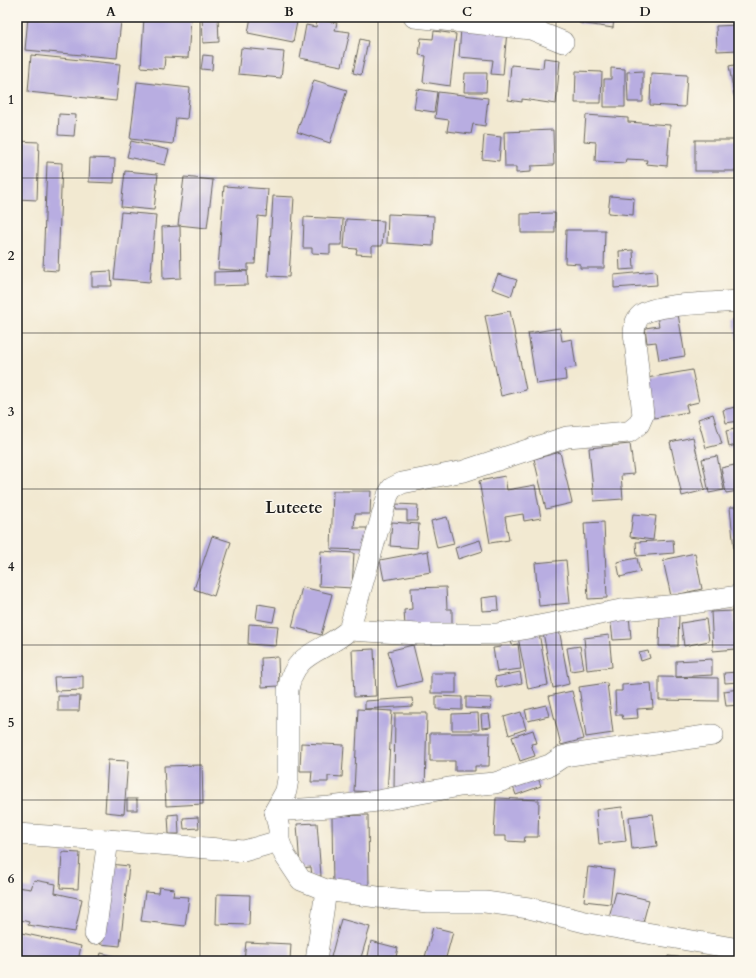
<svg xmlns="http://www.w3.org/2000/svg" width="756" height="978" viewBox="0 0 756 978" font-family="Cardo,serif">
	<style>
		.building { fill: #b8ade1 }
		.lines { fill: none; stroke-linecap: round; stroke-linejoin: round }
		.street-casing { stroke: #67645b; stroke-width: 22 }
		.street { stroke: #fff; stroke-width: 21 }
		.grid { fill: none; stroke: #1c1c1c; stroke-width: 1; stroke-opacity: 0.55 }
		.labels { text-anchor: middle; stroke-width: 3; stroke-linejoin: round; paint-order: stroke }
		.quarter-label { font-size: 17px; font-weight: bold; fill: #1c1c1c; stroke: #fbf7ec }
		.neatline { fill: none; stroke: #1c1c1c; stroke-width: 1.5 }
		.grid-label { font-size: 13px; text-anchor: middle; font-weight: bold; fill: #1c1c1c }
	</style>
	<rect width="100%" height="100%" fill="#fbf7ec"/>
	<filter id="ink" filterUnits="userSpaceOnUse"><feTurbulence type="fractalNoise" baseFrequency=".025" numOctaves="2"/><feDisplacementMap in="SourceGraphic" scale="8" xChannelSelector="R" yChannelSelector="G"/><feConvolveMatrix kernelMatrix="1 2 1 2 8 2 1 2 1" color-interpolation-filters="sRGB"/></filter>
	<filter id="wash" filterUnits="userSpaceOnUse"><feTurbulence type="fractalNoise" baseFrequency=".012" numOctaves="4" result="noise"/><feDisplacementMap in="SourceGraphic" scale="16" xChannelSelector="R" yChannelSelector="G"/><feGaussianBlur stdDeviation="0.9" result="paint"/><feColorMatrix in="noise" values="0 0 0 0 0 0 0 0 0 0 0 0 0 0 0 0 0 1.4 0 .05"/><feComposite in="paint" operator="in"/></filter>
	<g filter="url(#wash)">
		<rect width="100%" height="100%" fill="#f2e9d1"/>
		<g id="blocks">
			<g class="building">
				<polygon points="28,17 74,17 121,21 117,58 25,50"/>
				<polygon points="144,17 191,17 188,58 165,57 164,69 141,67"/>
				<polygon points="202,17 218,17 219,42 203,43"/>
				<polygon points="251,17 298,17 293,42 248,33"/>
				<polygon points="580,17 614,17 613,28 579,23"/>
				<polygon points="317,19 337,23 335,30 350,32 342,66 300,58 306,25 316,27"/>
				<polygon points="739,25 739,50 717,51 716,26"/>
				<polygon points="461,28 507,31 503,75 491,74 493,60 459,57"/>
				<polygon points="434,31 456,34 450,86 423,82 426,56 419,55 421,38 433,39"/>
				<polygon points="360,39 368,41 361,75 353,73"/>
				<polygon points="241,48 284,52 281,78 238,74"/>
				<polygon points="31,55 120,64 116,101 28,92"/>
				<polygon points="203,55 213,56 212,70 201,69"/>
				<polygon points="544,58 560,60 556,104 522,99 522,102 508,100 511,65 543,68"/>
				<polygon points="739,64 739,99 735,100 729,66"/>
				<polygon points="611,68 625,69 625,107 604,107 604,79 611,79"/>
				<polygon points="576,71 602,72 601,103 575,103"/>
				<polygon points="643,71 643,102 628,102 627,72"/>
				<polygon points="465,73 487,73 486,92 464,92"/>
				<polygon points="651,73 687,75 685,107 650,105"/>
				<polygon points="314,80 347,90 330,143 297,132"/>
				<polygon points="137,82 190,88 187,119 176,118 173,144 130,139"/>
				<polygon points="417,89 437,92 434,112 414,109"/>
				<polygon points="438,92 488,98 485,126 473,124 471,134 447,131 449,120 435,118"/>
				<polygon points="59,114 76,115 74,136 58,135"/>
				<polygon points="586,115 628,118 628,122 670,125 667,166 646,164 647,160 626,159 625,163 595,161 596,142 584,141"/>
				<polygon points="553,130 554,165 531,166 531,172 516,173 516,167 505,167 504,132"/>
				<polygon points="484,135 501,137 499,161 482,159"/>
				<rect x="695" y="140" width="44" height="31"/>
				<polygon points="17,141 39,142 37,200 17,199"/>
				<polygon points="131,141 169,150 165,165 127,157"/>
				<polygon points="90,158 115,159 114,183 89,182"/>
				<polygon points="47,162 62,163 58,271 43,270"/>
				<polygon points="125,171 158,174 154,210 121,207"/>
				<polygon points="184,177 213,180 207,228 178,225"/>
				<polygon points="224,186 268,189 266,217 258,216 255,264 248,264 248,271 218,269"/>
				<polygon points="273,196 294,197 289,277 268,276"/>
				<polygon points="610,196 634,198 633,215 608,213"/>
				<polygon points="121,212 156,215 150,282 114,279"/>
				<polygon points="555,213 555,233 521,233 521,214"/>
				<polygon points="388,214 434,216 433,246 387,243"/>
				<polygon points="304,217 343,219 342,245 330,245 330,254 312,253 312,248 303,248"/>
				<polygon points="346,219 384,221 382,246 372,246 372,255 356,254 357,249 344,248"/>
				<polygon points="180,226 181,278 163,279 162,227"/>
				<polygon points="566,230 605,230 604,268 580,268 580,264 565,263"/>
				<polygon points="633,250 634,269 620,270 619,251"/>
				<polygon points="111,271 112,286 92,286 92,272"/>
				<polygon points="247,271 248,285 214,286 214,272"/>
				<polygon points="656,271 657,285 614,288 614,275"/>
				<polygon points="498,274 517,280 511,296 492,289"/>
				<polygon points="510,311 526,390 501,396 485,316"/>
				<polygon points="678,314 685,356 659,360 656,342 647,343 645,328 659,326 657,317"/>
				<polygon points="739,318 739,340 737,340 733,319"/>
				<polygon points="560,328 562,341 572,339 576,367 565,369 566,380 536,384 528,333"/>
				<polygon points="692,370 699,402 686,405 688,412 654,418 647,378"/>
				<polygon points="739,406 739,421 726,423 723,410"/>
				<polygon points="713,414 722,444 706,448 698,419"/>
				<polygon points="739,428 739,444 729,447 726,431"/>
				<polygon points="693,437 705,490 682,496 670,442"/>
				<polygon points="630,444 634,474 621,475 623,499 594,501 589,448"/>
				<polygon points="560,452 572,503 546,509 534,459"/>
				<polygon points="717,456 724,490 709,493 702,459"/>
				<polygon points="739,464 738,491 726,493 721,468"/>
				<polygon points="505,476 507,490 535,485 541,518 524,521 523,514 505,517 509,540 490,543 479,481"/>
				<polygon points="333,491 371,491 370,514 355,514 354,528 367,528 366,550 331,549"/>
				<polygon points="396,504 418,505 417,521 407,521 407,510 396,510"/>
				<polygon points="730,507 739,507 739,582 737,582"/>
				<polygon points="633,514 656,516 653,540 630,537"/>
				<polygon points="447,517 454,544 437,548 431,521"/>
				<polygon points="392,522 419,524 417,548 390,546"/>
				<polygon points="604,522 607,598 588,599 584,523"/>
				<polygon points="212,536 231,542 214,596 194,589"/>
				<polygon points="480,540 483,551 458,559 455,548"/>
				<polygon points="673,540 674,553 637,556 636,542"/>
				<polygon points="321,551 354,553 352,588 319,586"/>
				<polygon points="428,551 431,572 384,580 380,560"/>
				<polygon points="695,553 702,589 671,596 663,560"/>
				<polygon points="637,558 640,572 620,577 617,562"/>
				<polygon points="566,560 570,603 539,606 535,563"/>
				<polygon points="302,587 332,594 321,635 292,627"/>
				<polygon points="446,587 447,609 452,609 452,626 405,627 404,610 412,609 411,588"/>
				<polygon points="498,596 499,610 482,611 481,598"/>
				<polygon points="258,604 276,607 273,622 256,619"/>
				<polygon points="733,611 736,649 713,651 711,612"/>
				<polygon points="629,614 631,639 613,640 610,616"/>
				<polygon points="660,614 679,615 678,646 659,646"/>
				<polygon points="706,619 709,641 684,646 681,623"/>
				<polygon points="249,624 278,626 276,646 248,644"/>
				<polygon points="559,629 569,684 553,688 543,632"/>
				<polygon points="539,633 548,685 528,689 518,637"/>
				<polygon points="609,635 612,667 587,670 584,638"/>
				<polygon points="511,640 512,645 518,644 521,669 497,672 493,648 501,647 500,642"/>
				<polygon points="413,645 422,681 397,687 388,651"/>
				<polygon points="580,646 584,669 571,671 567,648"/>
				<polygon points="374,649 376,696 354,697 352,650"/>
				<polygon points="648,651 650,658 641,661 639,653"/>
				<polygon points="278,657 279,686 262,687 261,658"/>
				<polygon points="712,659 712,675 676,677 676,661"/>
				<polygon points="520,672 522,683 497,688 495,677"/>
				<polygon points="737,672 738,682 725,683 724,673"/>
				<rect x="431" y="673" width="25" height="20"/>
				<polygon points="83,676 83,690 55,691 54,677"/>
				<polygon points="659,677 718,678 718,701 659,700"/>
				<polygon points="607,683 613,733 586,737 579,687"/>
				<polygon points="651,683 653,708 637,709 638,718 623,719 622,715 616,715 615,691 622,691 622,685"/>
				<polygon points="739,689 739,705 726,706 724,691"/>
				<polygon points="572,691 584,739 561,745 549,696"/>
				<polygon points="58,696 80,696 79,711 58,711"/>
				<polygon points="436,696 462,697 462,710 436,709"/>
				<polygon points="466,697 492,698 491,709 466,708"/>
				<polygon points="412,698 413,706 365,709 365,701"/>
				<polygon points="546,705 549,716 528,721 525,710"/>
				<polygon points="358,709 392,711 387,793 354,791"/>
				<polygon points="521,712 526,729 509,735 504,717"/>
				<polygon points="395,713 427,713 425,791 394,791"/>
				<polygon points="478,713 479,730 452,730 452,714"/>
				<polygon points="489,714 491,727 482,728 481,715"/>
				<polygon points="533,730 537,743 531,744 535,756 520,761 512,737"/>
				<polygon points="430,733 490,733 489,766 475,766 475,771 455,771 455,761 430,761"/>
				<polygon points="301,743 344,745 342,777 328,776 328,782 311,782 312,771 300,771"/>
				<polygon points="108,760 128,761 124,814 105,812"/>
				<polygon points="202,765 203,804 166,806 164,766"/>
				<polygon points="536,772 541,786 516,795 511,781"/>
				<polygon points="496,798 539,800 538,837 525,837 524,842 506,841 506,836 494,836"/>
				<rect x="127" y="799" width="10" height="11"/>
				<polygon points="622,807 626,841 599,844 596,810"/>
				<polygon points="178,814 179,834 169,834 168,815"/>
				<polygon points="653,814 657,846 632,849 629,817"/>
				<polygon points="368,815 369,888 333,889 332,816"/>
				<polygon points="198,817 199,828 184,829 183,818"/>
				<polygon points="317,823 321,876 312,877 311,867 300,868 297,824"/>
				<polygon points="62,852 80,853 78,889 60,888"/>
				<polygon points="109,864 129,866 120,946 100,944"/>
				<polygon points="588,867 614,870 610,904 584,901"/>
				<polygon points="34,880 56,884 55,893 82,899 75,932 28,925 29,922 17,919 17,887 31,889"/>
				<polygon points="159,887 174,889 173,896 189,897 185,926 141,921 145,892 158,893"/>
				<polygon points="616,892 649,900 642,926 609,918"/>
				<polygon points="217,894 250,895 249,925 216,924"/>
				<polygon points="341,919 370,927 360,961 330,961"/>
				<polygon points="433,927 453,932 445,961 424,961"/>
				<polygon points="17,932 81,946 78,961 38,961 22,958 22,961 17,961"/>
				<polygon points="371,941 398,948 395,961 367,961"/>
				<polygon points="246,942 291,944 290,961 244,961"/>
				<polygon points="101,953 121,958 121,961 99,961"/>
				<polygon points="668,956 695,959 694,961 667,961"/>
				<polygon points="700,957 720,960 720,961 700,961"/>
			</g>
		</g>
	</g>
	<g filter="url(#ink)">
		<use href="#blocks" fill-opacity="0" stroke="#67645b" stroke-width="1"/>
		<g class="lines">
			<g class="street-casing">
				<g id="street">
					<polyline points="414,17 531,29 563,42"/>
					<path d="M 739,301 C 718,303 655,303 641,315 C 635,320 635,326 634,332 L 643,415 L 639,424 L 629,432 L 567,437 L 464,471 L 402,483 L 392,488 L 388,495 L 349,630 C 323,653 294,651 288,690 L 288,779 L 286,791 L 275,811 L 279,829 L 279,841 L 285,856 L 301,880 L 326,890 L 377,897 L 428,902 L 485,902 L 529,908 L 589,923 L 739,949"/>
					<polyline points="349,630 418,634 497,634 621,610 679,605 739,596"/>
					<polyline points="275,811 330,807 377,801 460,786 495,783 550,765 562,757 570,755 713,735"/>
					<polyline points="17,834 108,840"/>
					<polyline points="95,934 108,840 244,851 279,841"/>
					<polyline points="316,961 326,890"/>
				</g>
			</g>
			<use href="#street" class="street"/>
		</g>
	</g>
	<path class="grid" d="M 200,17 L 200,961M 378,17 L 378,961M 556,17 L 556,961M 17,178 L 739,178M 17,333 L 739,333M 17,489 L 739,489M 17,645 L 739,645M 17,800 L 739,800"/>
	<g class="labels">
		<g class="quarter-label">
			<text x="294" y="513">Luteete</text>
		</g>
	</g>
	<rect width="756" height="978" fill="none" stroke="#fbf7ec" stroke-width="44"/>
	<rect x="22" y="22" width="712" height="934" class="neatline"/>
	<g class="grid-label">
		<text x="111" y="16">A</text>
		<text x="289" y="16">B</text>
		<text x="467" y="16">C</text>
		<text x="645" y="16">D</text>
		<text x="11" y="104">1</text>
		<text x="11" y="260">2</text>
		<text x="11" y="416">3</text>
		<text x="11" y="571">4</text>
		<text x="11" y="727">5</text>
		<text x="11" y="883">6</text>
	</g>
</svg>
